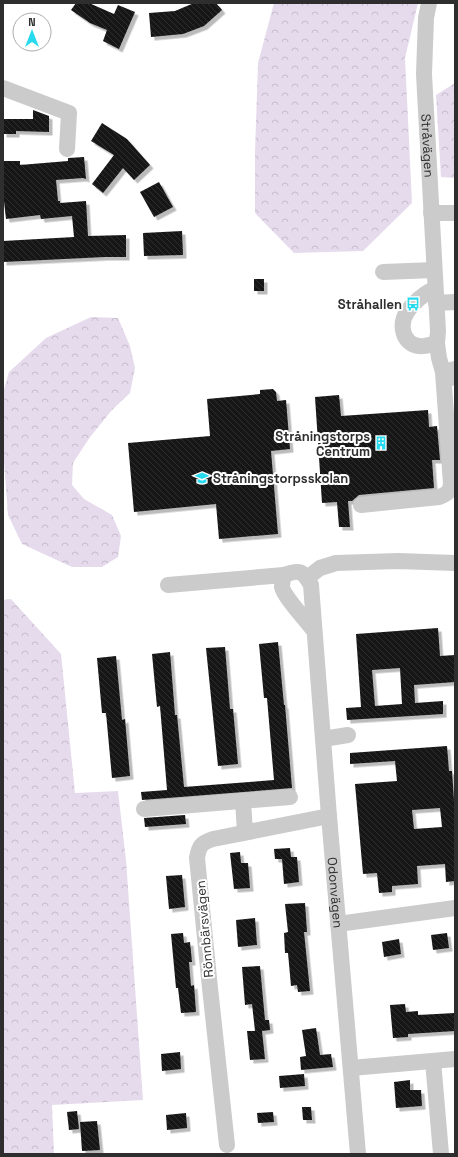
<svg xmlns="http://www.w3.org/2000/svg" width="458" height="1157" viewBox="0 0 458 1157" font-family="'Space Grotesk',sans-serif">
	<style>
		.forest { fill: url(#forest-crowns) }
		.building { fill: url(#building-back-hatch); fill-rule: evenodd; filter: url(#shadow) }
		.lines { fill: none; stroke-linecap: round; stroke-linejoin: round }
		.minor { stroke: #cbcbcb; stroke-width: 16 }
		.labels { text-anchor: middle; stroke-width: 4; stroke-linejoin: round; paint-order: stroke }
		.street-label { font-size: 13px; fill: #2e2e2e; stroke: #fff }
		.poi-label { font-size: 13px; font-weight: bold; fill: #2e2e2e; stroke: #fff; text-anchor: end }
	</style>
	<defs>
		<pattern id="forest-crowns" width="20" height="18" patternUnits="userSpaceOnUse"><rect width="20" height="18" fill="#e6dbed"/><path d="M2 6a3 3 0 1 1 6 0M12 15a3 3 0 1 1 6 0" fill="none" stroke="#c6bccc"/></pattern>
		<pattern id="building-back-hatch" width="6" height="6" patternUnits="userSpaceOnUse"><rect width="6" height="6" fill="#151515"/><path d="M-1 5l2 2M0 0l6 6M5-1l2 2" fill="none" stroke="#2f2f2f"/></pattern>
		<filter id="shadow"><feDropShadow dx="3.5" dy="3.5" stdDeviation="0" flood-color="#0004"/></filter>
	</defs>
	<rect width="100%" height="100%" fill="#fff"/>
	<g class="forest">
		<polygon points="274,3 418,3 405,58 412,203 363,251 294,253 255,213 255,152 258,63"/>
		<polygon points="455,83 455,178 441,177 436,95"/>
		<polygon points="91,317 118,318 130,346 135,368 130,393 112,410 90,437 73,463 72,485 84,499 112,515 121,536 118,557 102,567 72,567 22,544 8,515 3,448 3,393 9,372 46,338"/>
		<polygon points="11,599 61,654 75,793 118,791 126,860 143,1100 52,1105 54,1154 3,1154 3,600"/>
	</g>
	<g class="building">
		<polygon points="76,3 89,3 114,14 118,5 135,12 119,49 103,41 107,30 90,23 71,10"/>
		<polygon points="194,3 216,3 222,10 204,26 183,34 151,37 149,13 175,11"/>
		<polygon points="33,110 49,116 49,132 16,131 16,134 3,134 3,119 33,119"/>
		<polygon points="102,123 127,139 150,165 134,180 123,168 103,193 92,184 114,155 91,141"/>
		<polygon points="84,157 86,179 83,178 56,180 58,201 60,201 60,203 86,201 88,236 126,235 126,257 105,257 3,262 3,241 74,237 72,216 41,219 40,215 6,219 3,193 3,161 20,161 20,165 68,161 68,158"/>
		<polygon points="159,182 173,207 154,217 140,192"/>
		<polygon points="182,231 183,255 144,256 143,233"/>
		<rect x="254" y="279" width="10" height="12"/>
		<polygon points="273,389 276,392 277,401 286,400 290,449 271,451 278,534 219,539 216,504 134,512 128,443 210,436 207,399 260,394 260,390"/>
		<polygon points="339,395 341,416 428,410 429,427 437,426 440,460 432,460 434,488 359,495 352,501 348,501 350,527 339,527 337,502 322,503 315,397"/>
		<path d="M 438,628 L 440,656 L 455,655 L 455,682 L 414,685 L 415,703 L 443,701 L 443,714 L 347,720 L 346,708 L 361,707 L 356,634 ZM 400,668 L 402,704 L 375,706 L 372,670 Z"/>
		<polygon points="278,642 284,705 285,705 292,788 142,800 141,792 167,790 160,706 157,707 152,654 170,652 175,715 177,715 184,787 274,780 267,698 264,698 259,644"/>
		<polygon points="225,647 230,709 233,709 238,764 218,766 206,648"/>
		<polygon points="116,656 122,720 125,719 130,776 112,778 106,713 102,713 97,658"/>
		<path d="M 447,746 L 449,771 L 452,771 L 455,815 L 455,881 L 446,882 L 445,864 L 417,866 L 418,884 L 392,886 L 392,892 L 379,893 L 377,873 L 363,874 L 355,784 L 397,781 L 395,761 L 350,764 L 350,753 ZM 440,808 L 442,827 L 414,829 L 412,810 Z"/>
		<polygon points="185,815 186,824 145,827 144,818"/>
		<polygon points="290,848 291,857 297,857 299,882 284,884 282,859 275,859 274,849"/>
		<polygon points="240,852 241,863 248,863 250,888 234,889 230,853"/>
		<polygon points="182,875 185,907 169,909 166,876"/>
		<polygon points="305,903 307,932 304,932 310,991 298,992 297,985 291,986 288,953 285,953 284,933 288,932 285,904"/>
		<polygon points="255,918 257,945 238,947 236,920"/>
		<polygon points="183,933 184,943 190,942 192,962 189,962 191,986 194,985 196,1012 181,1013 178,988 176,988 171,934"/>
		<polygon points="447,933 449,948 433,950 431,935"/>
		<polygon points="399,939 401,954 384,957 382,942"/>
		<polygon points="260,966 265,1020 269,1020 270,1030 262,1031 265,1059 250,1060 247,1031 255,1031 252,1004 245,1005 242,967"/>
		<polygon points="405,1004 406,1012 418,1011 418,1015 455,1013 455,1031 408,1034 408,1037 393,1038 390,1005"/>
		<polygon points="316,1028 320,1055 331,1054 333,1067 301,1070 300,1057 306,1056 302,1030"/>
		<polygon points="180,1052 181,1069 162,1071 161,1054"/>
		<polygon points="304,1074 305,1086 280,1088 279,1076"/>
		<polygon points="410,1080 410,1090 421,1090 422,1106 396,1108 394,1082"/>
		<polygon points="302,1107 311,1107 312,1120 303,1120"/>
		<polygon points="77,1111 79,1129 69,1130 67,1112"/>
		<polygon points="273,1112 274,1122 258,1123 257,1113"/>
		<polygon points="186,1113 187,1128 167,1130 166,1115"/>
		<polygon points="97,1121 100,1150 82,1151 80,1122"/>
	</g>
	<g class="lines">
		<g class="minor">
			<path id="s1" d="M 429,3 L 426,18 L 424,74 L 438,331 L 437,343 C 432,344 424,347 419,346 C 402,344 399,324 407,312 C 414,301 424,294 435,288"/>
			<polyline points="3,88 69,113 67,149"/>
			<polyline points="431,213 455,213"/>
			<polyline points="383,272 434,270"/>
			<polyline points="436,303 455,302"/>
			<polyline points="437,343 439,358 443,372 451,378"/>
			<path d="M 361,505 L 439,497 C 447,494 450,492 451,484 L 443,372 L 455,369"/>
			<polyline points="307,578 320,568 336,563 398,561 455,563"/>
			<polyline points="168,585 284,575"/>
			<path id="s2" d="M 314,631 C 307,621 284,597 282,587 C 282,583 283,579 284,575 C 300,569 303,571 311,585 L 329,816 L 358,1154"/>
			<polyline points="323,739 348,735"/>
			<polyline points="243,801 245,832"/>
			<polyline points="144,809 290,797"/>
			<polyline points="338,924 455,908"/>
			<polyline points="433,1061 441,1154"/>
			<polyline points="351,1068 455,1059"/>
			<path d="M 227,1145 L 210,988 L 197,858 C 199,846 201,843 213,839 L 329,816"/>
		</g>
	</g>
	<defs>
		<g id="bus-bare" transform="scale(1.08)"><path d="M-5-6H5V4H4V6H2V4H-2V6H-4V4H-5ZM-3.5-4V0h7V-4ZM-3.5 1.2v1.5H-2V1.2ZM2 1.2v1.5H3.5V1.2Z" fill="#28daee" stroke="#fff" stroke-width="2.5" paint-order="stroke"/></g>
		<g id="building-bare" transform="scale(1.08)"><path d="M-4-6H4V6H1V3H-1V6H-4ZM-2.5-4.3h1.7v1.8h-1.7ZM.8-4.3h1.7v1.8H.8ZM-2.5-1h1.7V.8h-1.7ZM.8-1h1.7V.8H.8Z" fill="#28daee" stroke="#fff" stroke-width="2.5" paint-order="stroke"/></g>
		<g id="school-bare" transform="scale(1.08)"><path d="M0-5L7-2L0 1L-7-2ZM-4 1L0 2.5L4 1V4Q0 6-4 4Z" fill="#28daee" stroke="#fff" stroke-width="2.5" paint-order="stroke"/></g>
	</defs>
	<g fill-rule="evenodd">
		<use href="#bus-bare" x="413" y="304"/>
		<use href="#building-bare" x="381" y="443"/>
		<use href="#school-bare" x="202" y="478"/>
	</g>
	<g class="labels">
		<g class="street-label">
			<text dy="5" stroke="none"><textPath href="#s1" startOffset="143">Stråvägen</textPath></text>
			<text dy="5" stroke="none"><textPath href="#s2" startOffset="409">Odonvägen</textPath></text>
			<text transform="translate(204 929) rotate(-95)" y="5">Rönnbärsvägen</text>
		</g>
		<g class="poi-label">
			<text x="402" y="309">Stråhallen</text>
			<text x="370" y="441">Stråningstorps<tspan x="370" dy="15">Centrum</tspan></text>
			<text x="213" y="483" text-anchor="start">Stråningstorpsskolan</text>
		</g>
	</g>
	<rect width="458" height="1157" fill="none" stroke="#2e2e2e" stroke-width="8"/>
	<g transform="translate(32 32)"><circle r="19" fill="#ffffff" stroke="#ababab"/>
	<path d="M0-3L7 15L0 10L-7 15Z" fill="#28daee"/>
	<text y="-6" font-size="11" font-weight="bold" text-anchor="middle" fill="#2e2e2e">N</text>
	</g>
</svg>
